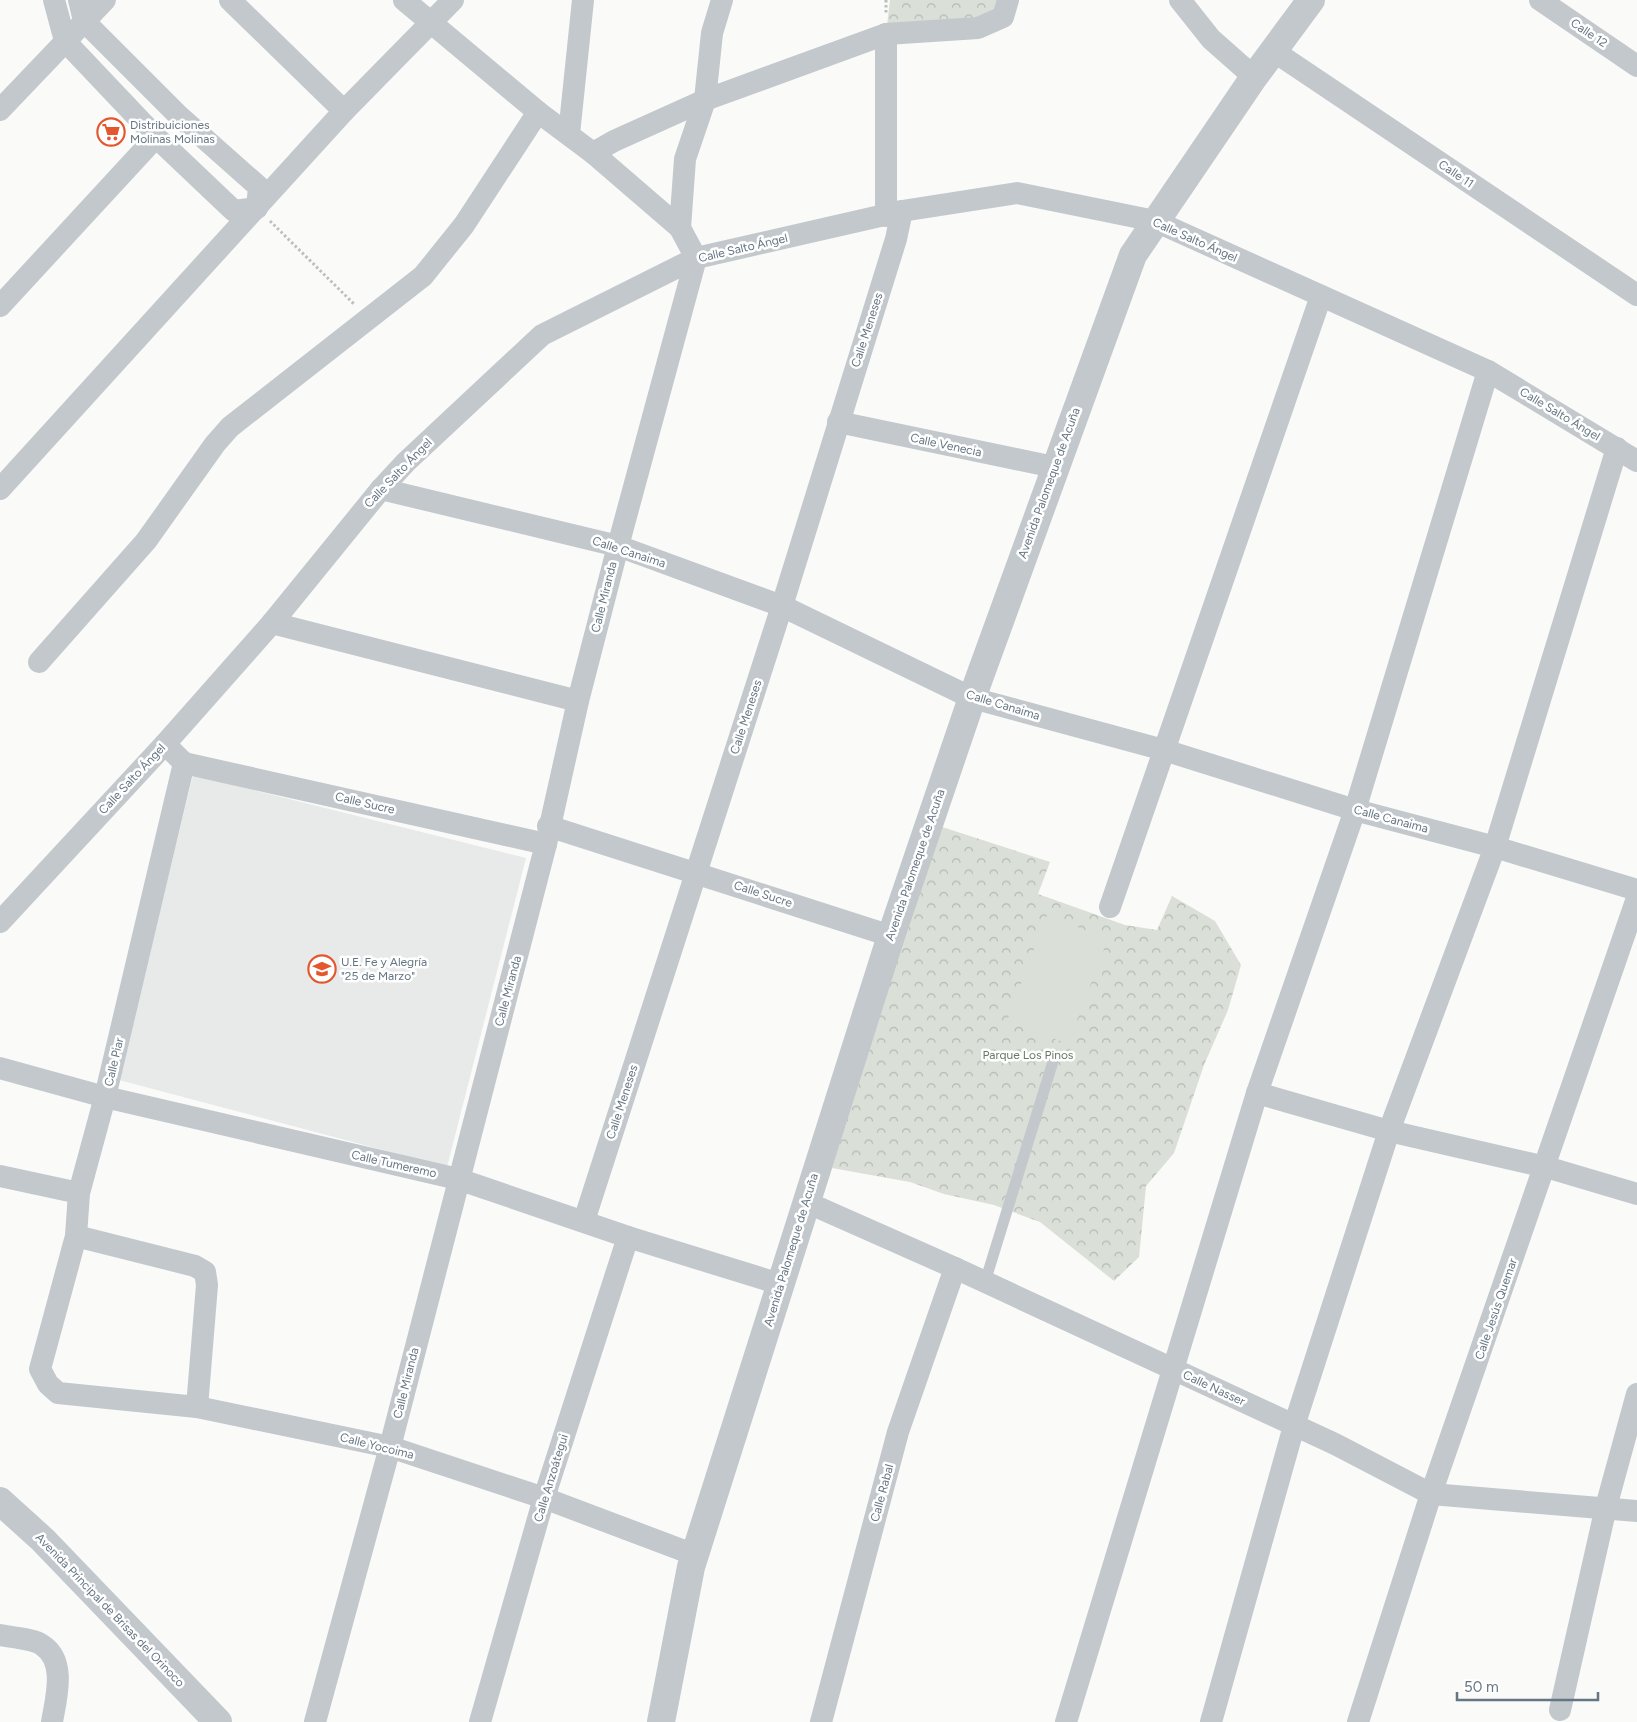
<svg xmlns="http://www.w3.org/2000/svg" width="1637" height="1722" viewBox="0 0 1637 1722" font-family="Figtree,sans-serif">
	<style>
		.built { fill: #e8e9e9 }
		.forest { fill: url(#forest-crowns) }
		.pitch { fill: #dadfd7 }
		.lines { fill: none; stroke-linecap: round; stroke-linejoin: round }
		.path { stroke: #bbbfc2; stroke-width: 3; stroke-dasharray: 2.5 2.5; stroke-linecap: butt }
		.service { stroke: #c3c8cc; stroke-width: 11 }
		.minor { stroke: #c3c8cc; stroke-width: 22 }
		.tertiary { stroke: #c3c8cc; stroke-width: 28 }
		.labels { text-anchor: middle; stroke-width: 5; stroke-linejoin: round; paint-order: stroke }
		.street-label { font-size: 12px; fill: #657683; stroke: #fff }
		.poi-label { font-size: 12px; fill: #657683; stroke: #fff; text-anchor: start }
		.park-label { font-size: 12px; fill: #687a64; stroke: #fff }
	</style>
	<defs>
		<pattern id="forest-crowns" width="20" height="18" patternUnits="userSpaceOnUse" patternTransform="scale(1.25)"><rect width="20" height="18" fill="#dadfd7"/><path d="M2 6a3 3 0 1 1 6 0M12 15a3 3 0 1 1 6 0" fill="none" stroke="#b4b9b4"/></pattern>
	</defs>
	<rect width="100%" height="100%" fill="#fafaf8"/>
	<polygon class="built" points="193,775 526,858 447,1167 119,1080"/>
	<g class="forest">
		<polygon points="890,0 998,0 1003,17 886,34"/>
		<polygon points="939,826 1050,862 1038,894 1125,925 1157,930 1172,896 1215,921 1241,965 1228,1010 1204,1065 1174,1153 1146,1186 1139,1257 1114,1281 1040,1222 994,1205 944,1194 910,1182 832,1168"/>
	</g>
	<polygon class="pitch" points="1047,915 1108,939 1068,1044 1007,1021"/>
	<g class="lines">
		<g class="path">
			<polyline points="886,0 886,14"/>
			<polyline points="270,221 354,304"/>
		</g>
		<polyline class="service" points="985,1282 1055,1055"/>
		<g class="minor">
			<polyline points="54,0 65,41 156,137 234,211 257,208 259,187 179,116 84,21 79,0"/>
			<polyline points="230,0 344,111"/>
			<polyline points="1180,0 1211,39 1254,77"/>
			<polyline points="1540,0 1637,66"/>
			<polyline points="1275,52 1637,295"/>
			<polyline points="0,110 105,0"/>
			<polyline points="569,134 583,0"/>
			<polyline points="593,153 614,141 705,100 886,34 978,28 1003,17 1008,0"/>
			<polyline points="886,216 886,34"/>
			<polyline points="680,228 685,159 705,100 712,33 722,0"/>
			<polyline points="0,306 156,137"/>
			<polyline points="838,422 1054,467"/>
			<polyline points="0,489 344,111 453,0"/>
			<polyline points="381,489 618,546 782,606 972,698 1164,750 1355,810 1495,847 1637,890"/>
			<polyline points="272,623 578,701"/>
			<polyline points="39,662 146,541 215,444 230,427 423,276 464,225 538,112"/>
			<polyline points="165,744 184,763 105,1097 79,1193 76,1236 40,1369 48,1384 58,1393 197,1407 390,1447 544,1498 695,1555"/>
			<polyline points="184,763 546,844"/>
			<polyline points="548,826 891,936"/>
			<polyline points="1110,907 1321,296"/>
			<polyline points="0,922 165,744 272,623 381,489 406,462 542,335 696,258 902,211 1017,193 1155,221 1488,371 1637,461"/>
			<polyline points="0,1068 105,1097 458,1179 628,1237 780,1284"/>
			<polyline points="1257,1093 1389,1131 1546,1167 1637,1194"/>
			<polyline points="0,1176 79,1193"/>
			<polyline points="806,1202 955,1268 1173,1369 1335,1444 1431,1494 1637,1511"/>
			<polyline points="584,1221 782,606 896,239 902,211"/>
			<polyline points="76,1236 195,1266 205,1272 207,1285 197,1407"/>
			<path d="M 0,1635 C 10,1637 35,1639 42,1645 C 67,1661 56,1698 52,1722"/>
			<polyline points="1560,1710 1606,1507 1637,1394"/>
			<polyline points="315,1722 390,1447 546,844 578,701 618,546 696,258 680,228 593,153 538,112 404,0"/>
			<polyline points="480,1722 544,1498 628,1237"/>
			<polyline points="821,1722 898,1432 955,1268"/>
			<polyline points="1066,1722 1257,1093 1355,810 1488,371"/>
			<polyline points="1211,1722 1294,1426 1389,1131 1495,847 1617,448"/>
			<polyline points="1358,1722 1431,1494 1637,898"/>
		</g>
		<g class="tertiary">
			<polyline points="0,1501 43,1540 218,1722"/>
			<polyline points="661,1722 691,1567 891,936 972,698 1133,255 1254,77 1311,0"/>
		</g>
	</g>
	<defs>
		<g id="supermarket-ring" transform="scale(1.4375)"><circle r="9.5" fill="#fff" stroke="#e4572e" stroke-width="1.5"/><path d="M-6-5.5h2.5l.6 2H6L4.5 2H-2.5L-4.4-4H-6ZM-1.5 3.2a1.3 1.3 0 1 0 .1 0ZM3 3.2a1.3 1.3 0 1 0 .1 0Z" fill="#e4572e"/></g>
		<g id="school-ring" transform="scale(1.4375)"><circle r="9.5" fill="#fff" stroke="#e4572e" stroke-width="1.5"/><path d="M0-5L7-2L0 1L-7-2ZM-4 1L0 2.5L4 1V4Q0 6-4 4Z" fill="#e4572e"/></g>
	</defs>
	<g fill-rule="evenodd">
		<use href="#supermarket-ring" x="111" y="132"/>
		<use href="#school-ring" x="322" y="969"/>
	</g>
	<g class="labels">
		<g class="street-label">
			<text transform="translate(1589 33) rotate(34)" y="4">Calle 12</text>
			<text transform="translate(1456 174) rotate(34)" y="4">Calle 11</text>
			<text transform="translate(1195 240) rotate(24)" y="4">Calle Salto Ángel</text>
			<text transform="translate(743 248) rotate(-13)" y="4">Calle Salto Ángel</text>
			<text transform="translate(867 330) rotate(-72)" y="4">Calle Meneses</text>
			<text transform="translate(1560 414) rotate(31)" y="4">Calle Salto Ángel</text>
			<text transform="translate(946 445) rotate(12)" y="4">Calle Venecia</text>
			<text transform="translate(398 473) rotate(-46)" y="4">Calle Salto Ángel</text>
			<text transform="translate(1049 483) rotate(-70)" y="4">Avenida Palomeque de Acuña</text>
			<text transform="translate(629 552) rotate(18)" y="4">Calle Canaima</text>
			<text transform="translate(604 597) rotate(-76)" y="4">Calle Miranda</text>
			<text transform="translate(1003 705) rotate(17)" y="4">Calle Canaima</text>
			<text transform="translate(746 717) rotate(-72)" y="4">Calle Meneses</text>
			<text transform="translate(132 779) rotate(-47)" y="4">Calle Salto Ángel</text>
			<text transform="translate(365 803) rotate(13)" y="4">Calle Sucre</text>
			<text transform="translate(1391 819) rotate(15)" y="4">Calle Canaima</text>
			<text transform="translate(915 865) rotate(-71)" y="4">Avenida Palomeque de Acuña</text>
			<text transform="translate(763 894) rotate(18)" y="4">Calle Sucre</text>
			<text transform="translate(508 991) rotate(-75)" y="4">Calle Miranda</text>
			<text transform="translate(114 1062) rotate(-77)" y="4">Calle Piar</text>
			<text transform="translate(622 1102) rotate(-72)" y="4">Calle Meneses</text>
			<text transform="translate(394 1164) rotate(13)" y="4">Calle Tumeremo</text>
			<text transform="translate(791 1250) rotate(-73)" y="4">Avenida Palomeque de Acuña</text>
			<text transform="translate(1496 1309) rotate(-71)" y="4">Calle Jesús Quemar</text>
			<text transform="translate(406 1383) rotate(-76)" y="4">Calle Miranda</text>
			<text transform="translate(1214 1388) rotate(25)" y="4">Calle Nasser</text>
			<text transform="translate(377 1446) rotate(14)" y="4">Calle Yocoima</text>
			<text transform="translate(551 1478) rotate(-73)" y="4">Calle Anzoátegui</text>
			<text transform="translate(882 1493) rotate(-75)" y="4">Calle Rabal</text>
			<text transform="translate(110 1610) rotate(46)" y="4">Avenida Principal de Brisas del Orinoco</text>
		</g>
		<g class="poi-label">
			<text x="130" y="129">Distribuiciones<tspan x="130" dy="14">Molinas Molinas</tspan></text>
			<text x="341" y="966">U.E. Fe y Alegría<tspan x="341" dy="14">"25 de Marzo"</tspan></text>
		</g>
		<g class="park-label">
			<text x="1028" y="1059">Parque Los Pinos</text>
		</g>
	</g>
	<path d="M1457 1692v8h141v-8" fill="none" stroke="#657683" stroke-width="2.5"/>
	<text x="1464" y="1692" font-size="15" fill="#657683" stroke="#ffffff" stroke-width="4" paint-order="stroke">50 m</text>
</svg>
